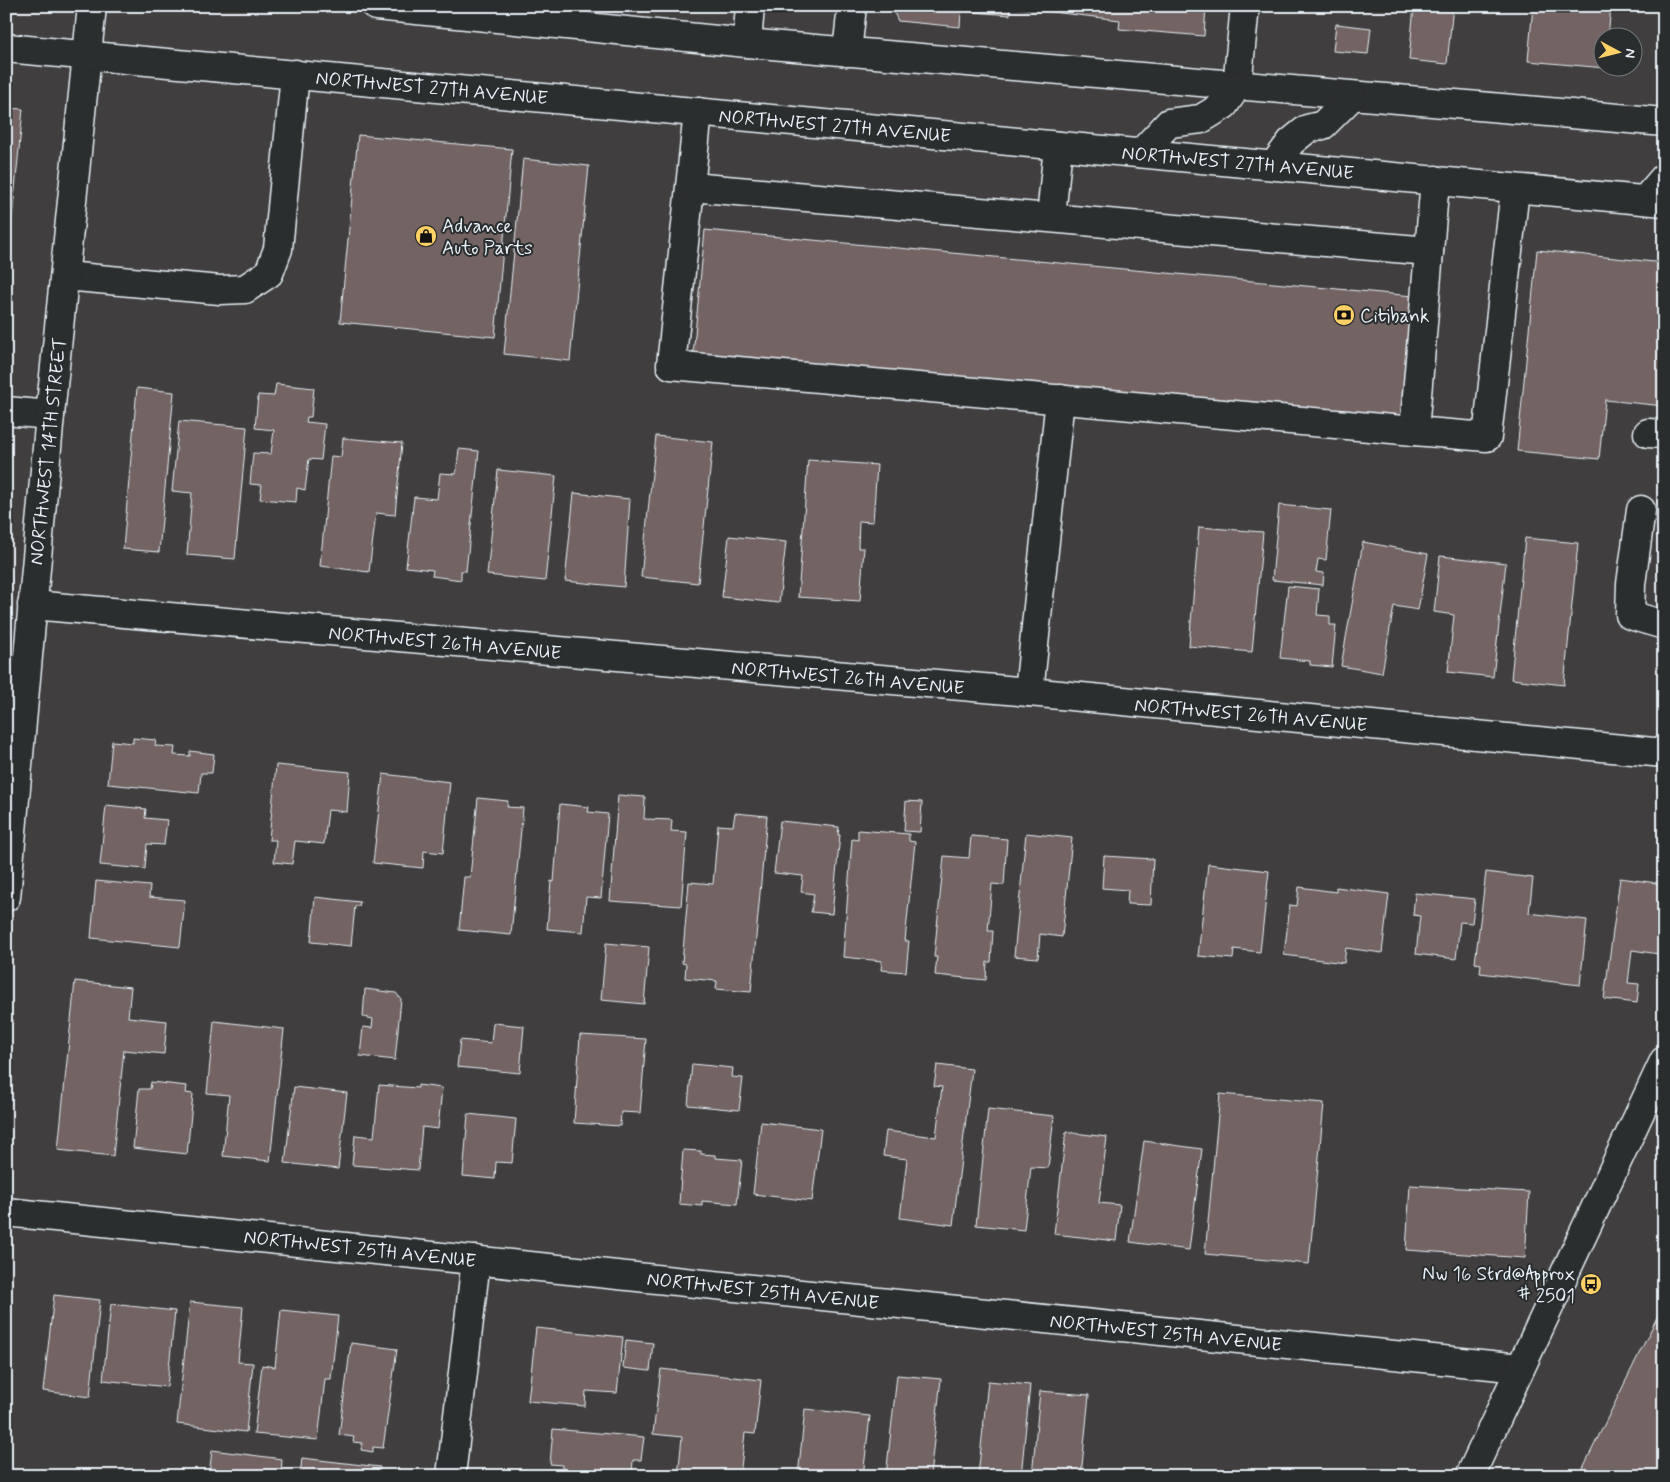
<svg xmlns="http://www.w3.org/2000/svg" width="1670" height="1482" viewBox="0 0 1670 1482" font-family="Mynerve,sans-serif">
	<style>
		.building { fill: #736462; stroke: #e8f1f8 }
		.lines { fill: none; stroke-linecap: round; stroke-linejoin: round }
		.minor-casing { stroke: #e8f1f8; stroke-width: 31 }
		.highway-casing { stroke: #e8f1f8; stroke-width: 31 }
		.minor { stroke: #2a2d2e; stroke-width: 28 }
		.highway { stroke: #2a2d2e; stroke-width: 28 }
		.labels { text-anchor: middle; stroke-width: 4; stroke-linejoin: round; paint-order: stroke }
		.street-label { font-size: 19px; fill: #e8f1f8; stroke: #2a2d2e }
		.poi-label { font-size: 19px; fill: #e8f1f8; stroke: #2a2d2e; text-anchor: start }
	</style>
	<rect width="100%" height="100%" fill="#403e3e"/>
	<filter id="ink" filterUnits="userSpaceOnUse"><feTurbulence type="fractalNoise" baseFrequency=".02" numOctaves="2"/><feDisplacementMap in="SourceGraphic" scale="10" xChannelSelector="R" yChannelSelector="G"/><feConvolveMatrix kernelMatrix="1 2 1 2 8 2 1 2 1" color-interpolation-filters="sRGB"/></filter>
	<g filter="url(#ink)">
		<g class="building">
			<polygon points="891,6 1206,6 1204,36 1119,29 1120,20 1010,7 1010,15 961,11 960,27 898,21"/>
			<polygon points="1414,6 1453,6 1447,64 1409,60"/>
			<polygon points="1533,6 1611,6 1608,38 1602,38 1602,68 1605,68 1528,61"/>
			<polygon points="1336,24 1371,28 1368,54 1333,51"/>
			<polygon points="6,108 23,109 12,219 6,219"/>
			<polygon points="358,135 512,149 495,337 340,322"/>
			<polygon points="523,159 589,166 570,361 504,354"/>
			<polygon points="705,230 1413,296 1402,421 693,355"/>
			<polygon points="1537,250 1664,263 1664,406 1605,400 1599,459 1517,451"/>
			<polygon points="276,384 314,388 311,417 307,417 306,422 325,424 321,460 309,459 305,490 297,488 296,502 260,499 262,485 250,484 253,453 271,454 274,430 255,428 258,395 274,396"/>
			<polygon points="137,388 174,392 159,552 123,549"/>
			<polygon points="179,421 247,427 235,559 187,555 192,493 172,491"/>
			<polygon points="656,436 713,442 698,583 641,577"/>
			<polygon points="343,438 402,443 395,515 376,513 369,572 320,566 331,456 341,457"/>
			<polygon points="459,449 479,451 466,571 461,571 461,580 432,576 433,570 406,567 414,497 437,499 440,473 456,474"/>
			<polygon points="808,460 877,465 873,522 859,521 858,548 864,548 860,601 798,597"/>
			<polygon points="498,470 556,476 545,581 487,575"/>
			<polygon points="574,493 630,499 624,587 565,581"/>
			<polygon points="1279,505 1331,510 1326,560 1318,559 1316,572 1324,573 1323,585 1272,580"/>
			<polygon points="1199,527 1263,532 1252,652 1189,646"/>
			<polygon points="729,536 786,542 779,603 722,597"/>
			<polygon points="1525,538 1578,543 1564,685 1511,679"/>
			<polygon points="1363,542 1428,554 1418,610 1394,606 1382,673 1341,666"/>
			<polygon points="1440,556 1506,563 1493,677 1448,672 1454,615 1434,612"/>
			<polygon points="1288,586 1319,589 1317,615 1330,616 1330,625 1336,625 1332,667 1310,665 1310,661 1280,658"/>
			<polygon points="1662,650 1664,650 1664,685 1658,684"/>
			<polygon points="133,738 156,740 155,746 175,747 174,755 190,756 190,751 214,754 212,773 201,773 199,793 108,784 112,741 133,743"/>
			<polygon points="276,765 350,772 347,812 328,810 324,844 295,841 292,864 274,862 276,840 269,840"/>
			<polygon points="383,774 450,782 443,853 424,851 423,868 373,863"/>
			<polygon points="618,795 645,797 644,819 672,820 671,831 687,832 681,906 610,901"/>
			<polygon points="478,798 508,801 507,807 523,808 511,935 459,930 464,877 470,877"/>
			<polygon points="906,801 922,802 920,832 904,831"/>
			<polygon points="560,804 589,807 588,812 608,814 601,898 586,897 583,932 547,929 551,881 554,882"/>
			<polygon points="106,805 146,809 145,818 167,820 164,845 147,844 145,869 100,865"/>
			<polygon points="735,813 767,816 751,992 716,989 717,981 685,978 686,964 682,963 689,882 713,884 718,825 733,826"/>
			<polygon points="780,821 839,827 838,835 840,835 832,914 811,912 814,894 801,892 803,876 774,873"/>
			<polygon points="858,830 909,834 909,841 915,842 905,941 909,941 906,972 881,970 882,961 843,957 852,839 858,840"/>
			<polygon points="1026,833 1072,838 1062,937 1040,934 1038,958 1014,956"/>
			<polygon points="971,836 1007,839 1004,885 992,884 988,931 993,931 991,962 987,962 986,980 935,975 937,957 934,957 944,856 969,858"/>
			<polygon points="1104,856 1153,859 1151,905 1127,904 1128,890 1102,888"/>
			<polygon points="1208,864 1269,871 1260,952 1234,949 1233,959 1198,956"/>
			<polygon points="1486,872 1533,878 1529,913 1587,920 1580,985 1480,973 1481,964 1475,963"/>
			<polygon points="1620,878 1664,884 1664,926 1659,954 1632,950 1628,983 1639,984 1637,1003 1604,999"/>
			<polygon points="96,881 150,886 149,897 185,900 180,947 91,938"/>
			<polygon points="1299,887 1336,892 1336,887 1389,894 1382,953 1346,948 1344,963 1284,955 1290,905 1297,906"/>
			<polygon points="1415,893 1475,899 1472,923 1460,922 1456,959 1416,954 1420,916 1413,915"/>
			<polygon points="315,897 360,902 359,906 355,906 351,946 311,942"/>
			<polygon points="606,943 649,947 644,1004 601,1000"/>
			<polygon points="75,981 131,987 128,1017 167,1021 164,1054 124,1050 113,1156 58,1150"/>
			<polygon points="365,989 396,993 401,999 395,1060 360,1056 363,1027 372,1028 373,1019 363,1017"/>
			<polygon points="214,1021 284,1029 270,1161 223,1156 229,1095 207,1093"/>
			<polygon points="493,1023 524,1026 520,1073 457,1067 460,1040 491,1043"/>
			<polygon points="580,1035 646,1039 640,1113 621,1112 620,1126 574,1123"/>
			<polygon points="692,1064 733,1068 732,1077 743,1078 739,1110 688,1105"/>
			<polygon points="937,1065 972,1069 953,1225 900,1218 907,1159 883,1156 886,1131 936,1137 942,1087 934,1086"/>
			<polygon points="151,1082 187,1086 186,1093 193,1094 187,1154 133,1148 139,1089 150,1089"/>
			<polygon points="379,1085 418,1088 418,1085 442,1088 438,1129 422,1127 418,1170 352,1165 355,1135 374,1137"/>
			<polygon points="294,1087 347,1093 338,1169 285,1163"/>
			<polygon points="1220,1094 1324,1103 1309,1264 1205,1254"/>
			<polygon points="988,1109 1054,1116 1048,1168 1031,1167 1024,1230 976,1225"/>
			<polygon points="468,1114 516,1119 512,1163 496,1162 495,1179 463,1176"/>
			<polygon points="761,1122 821,1129 812,1201 753,1194"/>
			<polygon points="1066,1132 1107,1137 1099,1203 1120,1205 1116,1241 1054,1234"/>
			<polygon points="1144,1141 1202,1149 1189,1250 1130,1242"/>
			<polygon points="683,1150 701,1151 701,1154 715,1155 715,1158 742,1160 737,1204 702,1201 702,1206 679,1204"/>
			<polygon points="1410,1185 1529,1192 1525,1258 1406,1250"/>
			<polygon points="54,1295 100,1300 90,1397 43,1391"/>
			<polygon points="190,1302 243,1307 238,1362 253,1363 246,1432 177,1424"/>
			<polygon points="1664,1303 1664,1476 1579,1476"/>
			<polygon points="111,1304 175,1311 167,1387 103,1380"/>
			<polygon points="281,1310 338,1316 331,1379 325,1379 318,1440 254,1434 262,1365 275,1367"/>
			<polygon points="536,1328 623,1337 617,1393 586,1391 585,1406 528,1401"/>
			<polygon points="626,1340 653,1343 650,1371 623,1368"/>
			<polygon points="351,1343 397,1349 383,1448 373,1447 373,1452 361,1450 362,1443 353,1442 354,1437 339,1435"/>
			<polygon points="661,1369 761,1380 755,1434 745,1433 740,1476 678,1476 682,1437 653,1434"/>
			<polygon points="897,1375 941,1379 930,1476 886,1476"/>
			<polygon points="988,1381 1030,1385 1021,1476 978,1476"/>
			<polygon points="1040,1391 1089,1395 1081,1476 1032,1476"/>
			<polygon points="805,1409 870,1416 863,1476 798,1476"/>
			<polygon points="553,1429 644,1437 641,1460 633,1460 632,1476 522,1476 523,1470 562,1473 562,1465 550,1464"/>
			<polygon points="212,1450 282,1459 281,1476 209,1476"/>
			<polygon points="302,1458 380,1467 379,1476 300,1476"/>
		</g>
		<g class="lines">
			<g class="minor-casing">
				<g id="minor">
					<polyline points="747,43 750,6"/>
					<polyline points="847,52 852,6"/>
					<polyline points="1237,86 1245,6"/>
					<polyline points="698,112 671,365 1414,431 1435,180"/>
					<polyline points="691,187 1429,251"/>
					<polyline points="1051,217 1058,146"/>
					<polyline points="65,276 220,290 245,289 269,273 278,249 295,74"/>
					<polyline points="6,411 50,415"/>
					<polyline points="1414,431 1487,437 1515,189"/>
					<polyline points="1648,433 1664,434"/>
					<polyline points="1641,510 1631,584 1630,615 1664,625"/>
					<polyline points="32,605 1029,692 1664,753"/>
					<polyline points="1029,692 1060,399"/>
					<polyline points="6,897 50,415 92,6"/>
					<polyline points="6,1212 1520,1368"/>
					<polyline points="451,1476 476,1260"/>
					<polyline points="1470,1476 1664,1061"/>
				</g>
			</g>
			<g class="highway-casing">
				<g id="highway">
					<polyline points="376,6 747,43 1664,122"/>
					<polyline points="6,48 1664,202"/>
					<polyline points="1141,153 1169,123 1201,119 1224,105 1237,86"/>
					<polyline points="1274,165 1291,142 1307,129 1323,125 1352,96"/>
					<polyline points="1645,200 1664,178"/>
				</g>
			</g>
			<use href="#minor" class="minor"/>
			<use href="#highway" class="highway"/>
		</g>
	</g>
	<defs>
		<g id="shop-disc" transform="scale(1.125)"><circle r="9.5" fill="#ffd166" stroke="#2a2d2e"/><path d="M-5-2.5h2.3a2.7 3.5 0 0 1 5.4 0H5L5.5 6h-11ZM-1.5-2.5h3a1.5 2.3 0 0 0-3 0Z" fill="#111"/></g>
		<g id="bank-disc" transform="scale(1.125)"><circle r="9.5" fill="#ffd166" stroke="#2a2d2e"/><path d="M-6-4H6V4H-6ZM0-2.3a2.3 2.3 0 1 0 0 4.6a2.3 2.3 0 1 0 0-4.6Z" fill="#111"/></g>
		<g id="bus-disc" transform="scale(1.125)"><circle r="9.5" fill="#ffd166" stroke="#2a2d2e"/><path d="M-5-6H5V4H4V6H2V4H-2V6H-4V4H-5ZM-3.5-4V0h7V-4ZM-3.5 1.2v1.5H-2V1.2ZM2 1.2v1.5H3.5V1.2Z" fill="#111"/></g>
	</defs>
	<g fill-rule="evenodd">
		<use href="#shop-disc" x="426" y="236"/>
		<use href="#bank-disc" x="1344" y="315"/>
		<use href="#bus-disc" x="1591" y="1284"/>
	</g>
	<g class="labels">
		<g class="street-label">
			<text transform="translate(432 87) rotate(5)" y="7">NORTHWEST 27TH AVENUE</text>
			<text transform="translate(835 125) rotate(5)" y="7">NORTHWEST 27TH AVENUE</text>
			<text transform="translate(1238 162) rotate(5)" y="7">NORTHWEST 27TH AVENUE</text>
			<text transform="translate(47 451) rotate(-84)" y="7">NORTHWEST 14TH STREET</text>
			<text transform="translate(445 642) rotate(5)" y="7">NORTHWEST 26TH AVENUE</text>
			<text transform="translate(848 677) rotate(5)" y="7">NORTHWEST 26TH AVENUE</text>
			<text transform="translate(1251 714) rotate(5)" y="7">NORTHWEST 26TH AVENUE</text>
			<text transform="translate(360 1248) rotate(6)" y="7">NORTHWEST 25TH AVENUE</text>
			<text transform="translate(763 1290) rotate(6)" y="7">NORTHWEST 25TH AVENUE</text>
			<text transform="translate(1166 1332) rotate(6)" y="7">NORTHWEST 25TH AVENUE</text>
		</g>
		<g class="poi-label">
			<text x="442" y="232">Advance<tspan x="442" dy="22">Auto Parts</tspan></text>
			<text x="1360" y="322">Citibank</text>
			<text x="1575" y="1280" text-anchor="end">Nw 16 Strd@Approx<tspan x="1575" dy="22"># 2501</tspan></text>
		</g>
	</g>
	<rect width="1670" height="1482" fill="none" stroke="#2a2d2e" stroke-width="25"/>
	<rect x="12" y="12" width="1645" height="1457" fill="none" stroke="#e8f1f8" stroke-width="2" filter="url(#ink)"/>
	<g transform="translate(1618 52) rotate(97)"><circle r="24" fill="#2a2d2e" stroke="#767b7f"/>
	<path d="M0-4L9 19L0 12L-9 19Z" fill="#ffd166"/>
	<text y="-8" font-size="14" font-weight="bold" text-anchor="middle" fill="#e8f1f8">N</text>
	</g>
</svg>
